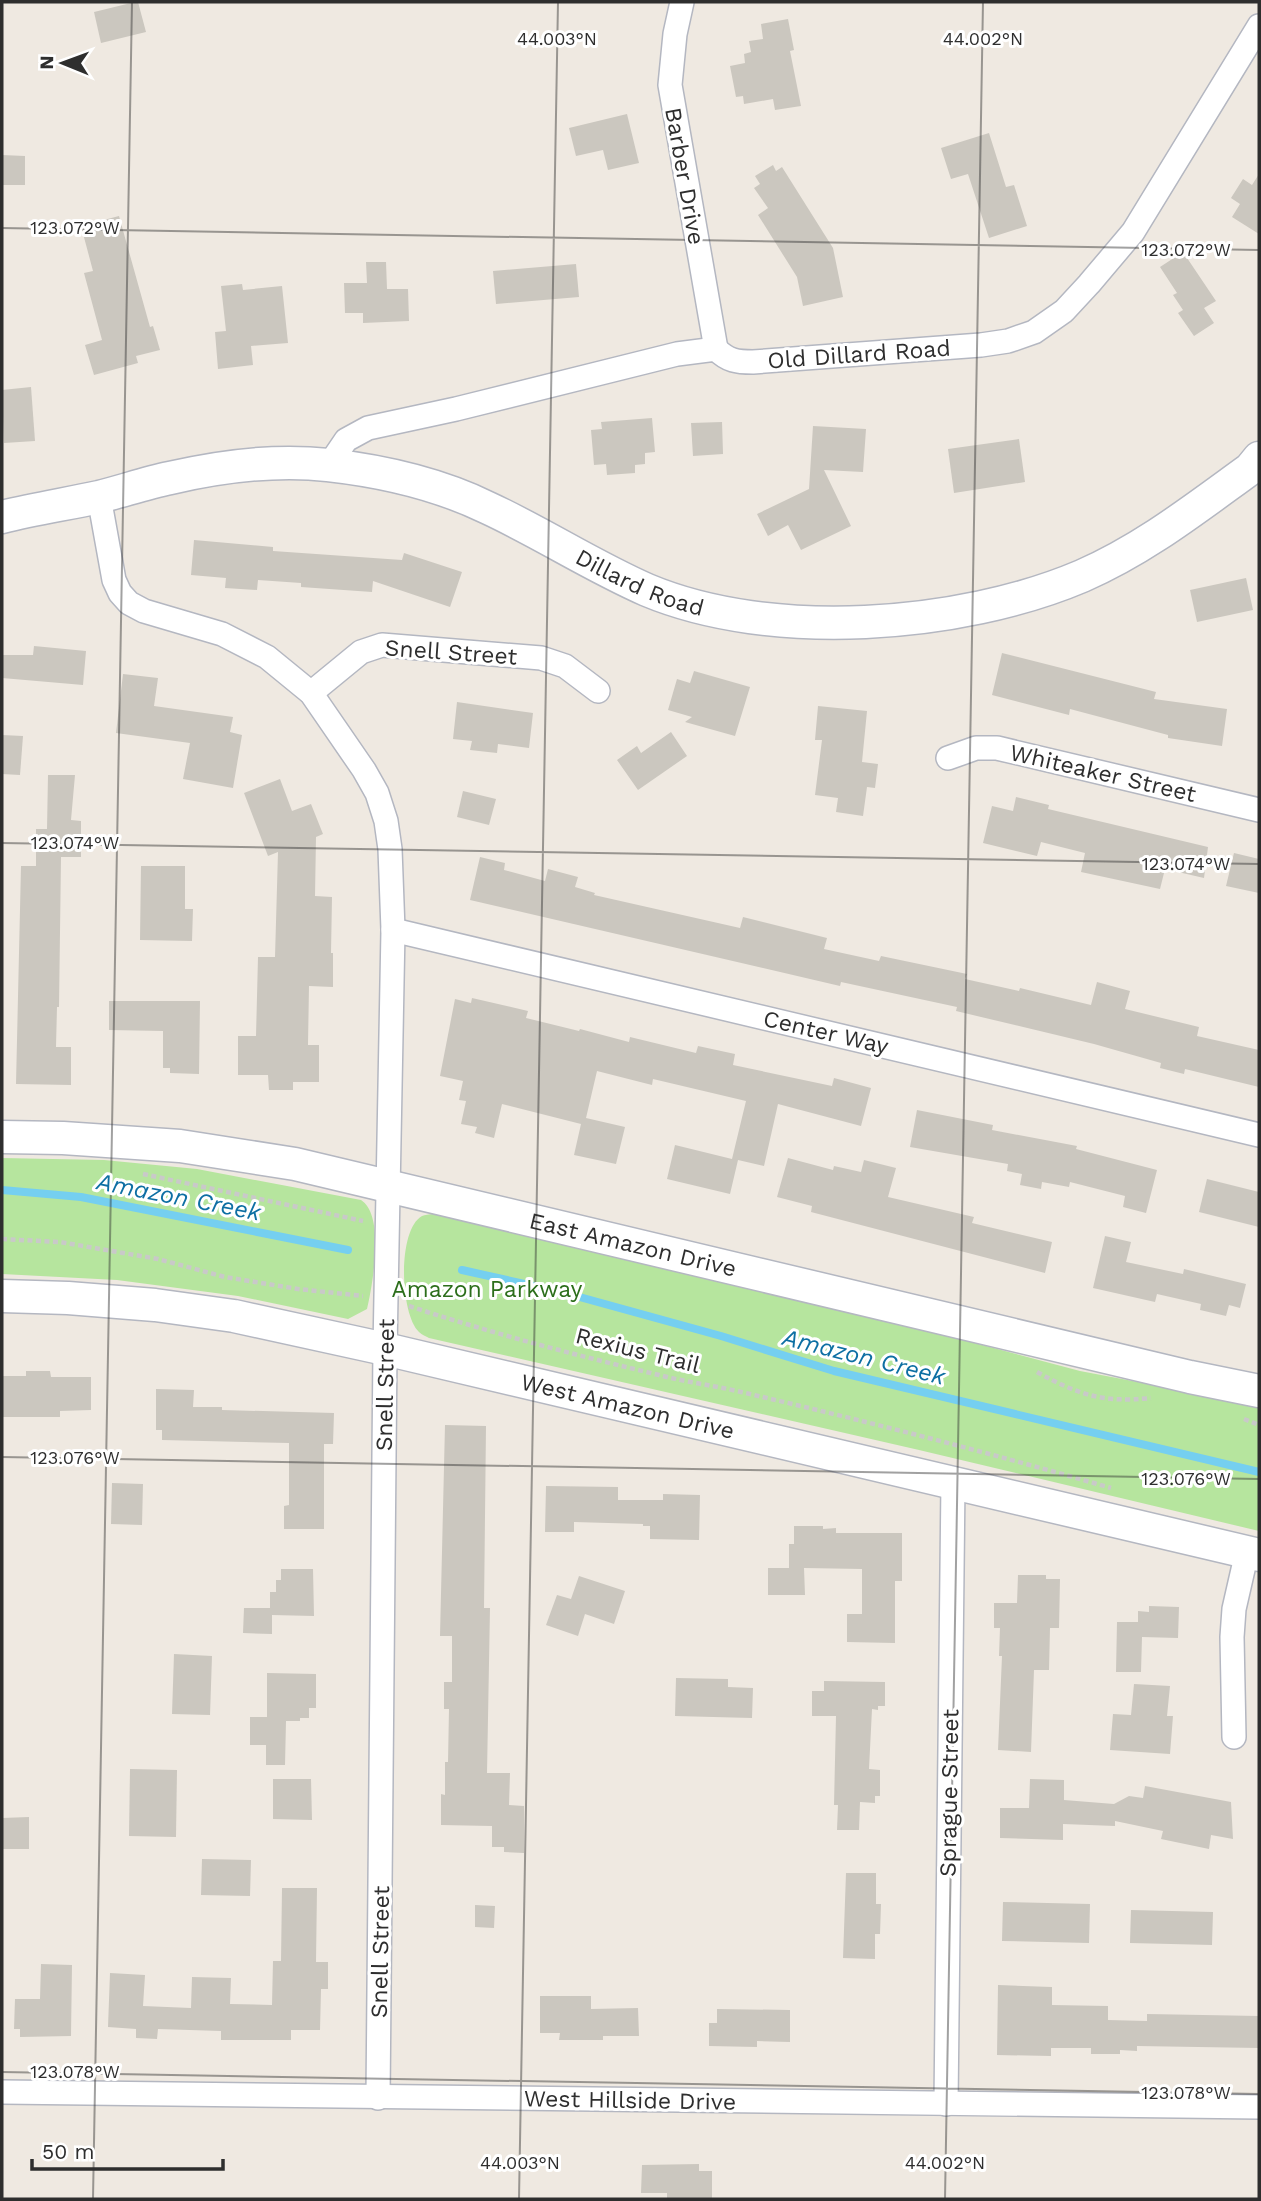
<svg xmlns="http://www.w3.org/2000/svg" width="1261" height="2201" viewBox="0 0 1261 2201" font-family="'Work Sans',sans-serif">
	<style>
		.green { fill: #b6e59e }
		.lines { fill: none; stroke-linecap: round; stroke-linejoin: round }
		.stream { stroke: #75cff0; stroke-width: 8 }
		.building { fill: #cbc7bf }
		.street-casing { stroke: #b4b7c1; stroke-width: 26 }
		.secondary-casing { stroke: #b4b7c1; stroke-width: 35 }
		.path { stroke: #c9c9c9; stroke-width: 4.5; stroke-dasharray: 5 3.5; stroke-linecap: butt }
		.street { stroke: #fff; stroke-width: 23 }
		.secondary { stroke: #fff; stroke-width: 32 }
		.ticks { fill: none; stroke: #2e2e2e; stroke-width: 2; stroke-opacity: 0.45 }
		.labels { text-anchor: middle; stroke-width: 6; stroke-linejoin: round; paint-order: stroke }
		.street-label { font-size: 23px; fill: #2e2e2e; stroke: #fff }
		.park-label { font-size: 23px; fill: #2c6e1b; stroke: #fff }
		.water-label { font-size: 24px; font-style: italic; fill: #0d6fa3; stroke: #fff }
		.ticks-label { font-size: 18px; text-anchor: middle; fill: #2e2e2e; stroke: #fff; stroke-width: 6; stroke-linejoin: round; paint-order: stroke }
	</style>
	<rect width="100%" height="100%" fill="#efe9e1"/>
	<g class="green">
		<path d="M 2,1158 L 104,1160 L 197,1169 L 361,1200 C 385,1215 373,1283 367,1309 L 348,1319 L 238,1296 L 117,1280 L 2,1274 Z"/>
		<path d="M 433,1214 L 945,1335 L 1080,1371 L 1259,1405 L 1259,1531 L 919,1450 L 429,1338 C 426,1336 422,1335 419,1332 C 400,1314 397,1230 422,1216 C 425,1215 429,1214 433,1214 Z"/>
	</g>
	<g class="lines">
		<g class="stream">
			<polyline points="2,1190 81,1197 348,1250"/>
			<polyline points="462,1270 565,1293 721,1336 834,1371 1259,1472"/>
		</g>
	</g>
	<g class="building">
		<polygon points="135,2 138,2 146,32 101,43 94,12"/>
		<polygon points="788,19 794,50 790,51 801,106 775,110 773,99 744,104 743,96 736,97 730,66 745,63 744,54 751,52 749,41 763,39 761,24"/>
		<polygon points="627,114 639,163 608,170 603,150 576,156 569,128"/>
		<polygon points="989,133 1006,187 1014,185 1027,226 989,238 968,174 951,179 941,148"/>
		<polygon points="2,155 25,156 25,185 2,185"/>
		<polygon points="773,165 776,171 782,167 833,248 843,297 803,306 797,277 758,215 768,208 754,188 760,184 755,176"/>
		<polygon points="1259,174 1259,234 1232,217 1240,204 1231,198 1243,179 1252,185"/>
		<polygon points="119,216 150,327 153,326 160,350 136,356 138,363 94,375 85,345 102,340 84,273 93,271 81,226"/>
		<polygon points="1183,252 1216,301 1204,308 1214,323 1194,336 1178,313 1183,310 1173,295 1177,293 1160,267"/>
		<polygon points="366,262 386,262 387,289 408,289 409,321 363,323 363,313 345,313 344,283 367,283"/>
		<polygon points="576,264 579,297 496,304 493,271"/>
		<polygon points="242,284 243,290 282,286 288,343 251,346 253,365 218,369 215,332 226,331 221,286"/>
		<polygon points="31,387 35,441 4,443 2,390"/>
		<polygon points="652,418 655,452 645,453 645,464 635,465 635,473 607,475 606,464 594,465 591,430 602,429 601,422"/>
		<polygon points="722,422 723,454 693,456 691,423"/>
		<polygon points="813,426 866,429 863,472 824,470 851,526 801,550 788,525 768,536 757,514 809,489"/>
		<polygon points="1019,439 1025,482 954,493 948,449"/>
		<polygon points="194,540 273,547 273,551 402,560 404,553 462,572 450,607 373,581 372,592 301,587 301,583 258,580 257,590 225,588 226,578 191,575"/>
		<polygon points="1246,578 1253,610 1197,622 1190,590"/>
		<polygon points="34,646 86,651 83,685 2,678 2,655 33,655"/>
		<polygon points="1002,653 1156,692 1154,699 1227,709 1222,746 1168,738 1168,735 1070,709 1069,715 992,695"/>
		<polygon points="694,671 750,687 735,736 685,722 692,717 668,710 677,679 690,683"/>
		<polygon points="123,674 158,678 154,706 233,717 230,732 242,735 233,788 183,779 190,743 116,733"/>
		<polygon points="457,702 533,713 529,748 498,744 497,753 470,750 472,741 453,739"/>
		<polygon points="818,706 867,711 862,762 878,764 875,788 867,787 863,816 836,812 838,798 815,795 822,740 815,740"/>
		<polygon points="671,732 687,756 638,790 617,760 637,746 641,753"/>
		<polygon points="2,735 23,736 20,775 2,774"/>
		<polygon points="48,775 75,775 71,820 81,821 81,857 61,857 59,1007 57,1007 56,1047 71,1047 71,1085 16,1084 21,866 36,866 36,829 47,829"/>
		<polygon points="280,779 292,811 311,804 323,834 316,837 315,896 332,897 331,953 333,953 333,987 309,986 308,1045 319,1045 319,1082 293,1082 293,1090 269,1090 268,1075 238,1075 238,1036 256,1036 258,957 275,957 278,852 268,856 244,793"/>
		<polygon points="463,791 496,799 489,825 457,817"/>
		<polygon points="1016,797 1049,805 1048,809 1208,847 1204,878 1165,869 1160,889 1081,872 1085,853 1041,842 1037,856 983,843 992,806 1013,811"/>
		<polygon points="1234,853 1259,859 1259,893 1226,886"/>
		<polygon points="480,857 505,863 504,870 545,881 548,869 578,877 575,887 595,893 594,895 740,928 743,917 827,938 824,949 879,961 881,956 967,974 965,979 1019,991 1020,988 1091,1005 1097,982 1130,991 1125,1009 1199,1027 1197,1036 1259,1050 1259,1087 1185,1069 1184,1074 1160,1068 1161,1063 1094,1044 956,1011 957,1007 841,982 840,986 470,900"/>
		<polygon points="141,866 185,866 185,909 193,909 192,941 140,940"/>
		<polygon points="472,998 528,1011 526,1018 579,1031 580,1029 629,1042 630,1037 696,1053 698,1046 735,1054 733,1065 832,1086 834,1078 871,1088 861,1126 778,1104 764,1166 738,1160 730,1194 667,1179 675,1145 732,1159 746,1101 653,1079 652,1085 597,1071 586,1118 625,1127 616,1164 574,1155 581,1124 502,1104 494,1138 475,1133 477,1127 461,1124 466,1101 459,1100 463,1081 440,1076 455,999 471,1003"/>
		<polygon points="109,1001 200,1001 199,1074 170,1073 170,1068 163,1068 163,1031 109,1030"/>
		<polygon points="917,1110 993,1125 992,1130 1077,1146 1076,1149 1157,1170 1146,1213 1123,1207 1125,1196 1070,1182 1069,1187 1042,1182 1041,1189 1020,1185 1022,1174 1007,1171 1008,1164 910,1147"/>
		<polygon points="788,1158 833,1170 834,1166 861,1172 864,1160 896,1168 888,1197 974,1217 972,1223 1052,1242 1045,1273 811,1212 812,1206 777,1197"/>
		<polygon points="1207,1179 1259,1192 1259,1227 1199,1212"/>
		<polygon points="1105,1236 1131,1242 1126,1262 1183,1274 1184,1269 1246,1284 1240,1308 1229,1305 1226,1316 1200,1310 1201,1304 1157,1294 1155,1302 1093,1288"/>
		<polygon points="26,1371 50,1371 51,1377 91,1377 91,1410 60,1411 60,1417 2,1417 2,1376 26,1376"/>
		<polygon points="156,1389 194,1390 193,1407 222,1407 222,1410 334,1413 333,1444 324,1444 324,1529 284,1529 284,1506 289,1505 289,1443 162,1440 162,1430 156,1430"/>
		<polygon points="445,1425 486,1426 484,1608 490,1608 487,1773 510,1773 509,1805 524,1806 524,1853 504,1852 504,1847 492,1847 492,1826 441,1825 441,1794 445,1795 445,1762 448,1762 449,1709 444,1709 444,1682 452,1682 452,1636 440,1636"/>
		<polygon points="112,1483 143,1484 142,1525 111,1524"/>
		<polygon points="546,1486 618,1487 618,1500 663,1500 663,1494 700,1495 699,1540 650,1539 650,1526 643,1526 643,1524 574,1522 574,1532 545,1532"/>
		<polygon points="794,1526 823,1526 823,1529 836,1528 836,1533 902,1533 902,1581 895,1581 895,1643 847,1642 847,1614 862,1614 862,1569 804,1568 805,1595 768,1595 768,1568 789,1568 789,1544 794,1544"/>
		<polygon points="281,1569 313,1569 314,1616 272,1615 272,1634 243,1633 244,1608 270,1608 270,1592 276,1592 276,1580 281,1580"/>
		<polygon points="1018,1575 1046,1575 1046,1579 1060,1579 1059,1628 1050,1628 1049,1670 1034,1670 1031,1752 998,1750 1002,1656 999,1656 1000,1628 994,1628 994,1603 1017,1603"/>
		<polygon points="579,1576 625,1591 614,1624 585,1614 578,1636 546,1625 557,1595 571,1599"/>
		<polygon points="1149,1606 1179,1607 1178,1638 1142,1637 1141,1672 1116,1672 1117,1622 1138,1622 1138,1611 1149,1612"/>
		<polygon points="174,1654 212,1656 210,1715 172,1714"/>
		<polygon points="267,1673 316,1674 316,1708 309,1708 309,1718 300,1718 300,1721 286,1721 285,1765 266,1765 266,1745 250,1745 250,1717 267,1717"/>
		<polygon points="676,1678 728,1679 728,1687 753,1688 752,1718 675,1716"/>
		<polygon points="824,1681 885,1682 885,1706 878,1706 878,1710 872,1709 869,1769 880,1770 880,1796 875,1796 875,1803 860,1802 859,1830 837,1830 838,1805 834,1805 836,1716 812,1716 812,1691 824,1691"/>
		<polygon points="1134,1684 1170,1686 1167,1716 1173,1716 1170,1754 1110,1750 1113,1714 1131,1715"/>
		<polygon points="130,1769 177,1770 176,1837 129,1836"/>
		<polygon points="273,1779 311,1779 312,1820 273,1819"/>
		<polygon points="1030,1779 1064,1780 1064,1800 1114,1804 1129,1796 1143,1798 1145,1786 1231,1802 1233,1839 1211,1835 1209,1849 1161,1839 1163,1831 1115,1821 1115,1826 1063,1824 1063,1840 1000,1838 1000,1808 1029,1808"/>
		<polygon points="29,1817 29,1849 2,1849 2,1818"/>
		<polygon points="202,1859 251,1860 250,1896 201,1895"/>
		<polygon points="846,1873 876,1873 876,1904 881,1904 880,1934 875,1934 875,1959 843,1958"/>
		<polygon points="282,1888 317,1888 316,1962 328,1962 328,1989 321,1989 320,2030 291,2030 291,2040 221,2040 221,2031 158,2029 157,2039 136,2038 136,2029 108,2027 110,1973 145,1975 143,2006 191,2008 192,1977 231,1978 230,2004 272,2005 273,1961 281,1961"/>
		<polygon points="1003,1902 1090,1904 1089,1943 1002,1941"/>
		<polygon points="475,1905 495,1906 494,1928 475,1927"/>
		<polygon points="1131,1910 1213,1912 1212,1945 1130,1943"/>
		<polygon points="41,1964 72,1965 71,2036 20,2037 20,2029 14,2029 15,1999 40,1999"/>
		<polygon points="998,1985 1052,1987 1052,2005 1108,2006 1108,2020 1147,2021 1147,2014 1259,2016 1259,2048 1137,2046 1137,2051 1120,2050 1120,2054 1091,2054 1091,2048 1051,2048 1051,2056 997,2055"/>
		<polygon points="540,1996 591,1996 591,2009 638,2008 639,2036 603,2036 603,2040 559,2040 560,2033 540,2033"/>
		<polygon points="717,2009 790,2010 790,2042 757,2041 757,2047 709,2046 709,2023 717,2023"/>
		<polygon points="699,2164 699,2171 712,2171 712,2199 667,2199 667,2193 641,2193 642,2165"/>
	</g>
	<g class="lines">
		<g class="street-casing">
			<g id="street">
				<polyline points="682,2 675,34 670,85 716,349"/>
				<path d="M 329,465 L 346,440 L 368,428 L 456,409 L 677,354 L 716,349 C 728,361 737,362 753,362 L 981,345 L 1008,341 L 1034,332 L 1064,311 L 1089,284 L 1133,232 L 1259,26"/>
				<polyline points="99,497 114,580 120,593 129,603 144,611 222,634 267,657 311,693 364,770 377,793 386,821 390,849 393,930 385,1349 378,2098"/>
				<polyline points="311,693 361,652 382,645 541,658 565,666 598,691"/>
				<polyline points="948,758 976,748 997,748 1259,810"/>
				<polyline points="393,930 1259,1135"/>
				<polyline points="1234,1737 1232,1637 1234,1609 1247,1552"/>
				<polyline points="2,2092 1259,2107"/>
				<polyline points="946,2104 953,1482"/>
			</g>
		</g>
		<g class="secondary-casing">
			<g id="secondary">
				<path id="s1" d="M 2,517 C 34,509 67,504 99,497 C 123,491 146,483 170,478 C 222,466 275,459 328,465 C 382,471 439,484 488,508 C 542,533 592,566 647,590 C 771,642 960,628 1082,576 C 1144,549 1196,508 1250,469 L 1259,458"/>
				<path id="s2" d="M 2,1137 L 63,1138 L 180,1146 L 295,1164 L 1190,1377 L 1259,1391"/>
				<path id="s3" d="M 2,1296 L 68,1298 L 155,1305 L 234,1316 L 385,1349 L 1259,1555"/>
			</g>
		</g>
		<g class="path">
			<polyline points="143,1174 363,1221"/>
			<polyline points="2,1239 60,1242 158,1259 225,1277 298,1289 363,1296"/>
			<path d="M 409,1306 C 491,1333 575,1355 659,1375 C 685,1382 711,1385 737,1391 C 862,1420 987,1452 1111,1488"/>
			<path d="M 1037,1372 C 1079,1395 1103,1403 1151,1398"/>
			<polyline points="1244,1419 1259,1425"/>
		</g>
		<use href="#street" class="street"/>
		<use href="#secondary" class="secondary"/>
	</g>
	<path class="ticks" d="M 2,228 L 1259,250M 2,843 L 1259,864M 2,1457 L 1259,1479M 2,2072 L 1259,2094M 93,2199 L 132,2M 519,2199 L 558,2M 945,2199 L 983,2"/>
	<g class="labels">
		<g class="street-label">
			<text transform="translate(685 176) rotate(80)" y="8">Barber Drive</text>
			<text transform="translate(859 354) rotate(-4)" y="8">Old Dillard Road</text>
			<text dy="8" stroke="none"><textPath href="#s1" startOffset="668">Dillard Road</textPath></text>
			<text transform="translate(451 652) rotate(4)" y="8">Snell Street</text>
			<text transform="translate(1103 773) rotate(13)" y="8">Whiteaker Street</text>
			<text transform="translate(826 1032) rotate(13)" y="8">Center Way</text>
			<text dy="8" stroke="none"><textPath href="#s2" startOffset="642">East Amazon Drive</textPath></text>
			<text transform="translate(638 1350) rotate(14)" y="8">Rexius Trail</text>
			<text transform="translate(385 1385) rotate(-89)" y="8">Snell Street</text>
			<text dy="8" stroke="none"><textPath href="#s3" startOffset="637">West Amazon Drive</textPath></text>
			<text transform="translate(949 1793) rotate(-89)" y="8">Sprague Street</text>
			<text transform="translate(380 1952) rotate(-89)" y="8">Snell Street</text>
			<text transform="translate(630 2100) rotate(1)" y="8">West Hillside Drive</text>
		</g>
		<g class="park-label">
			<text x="487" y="1297">Amazon Parkway</text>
		</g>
		<g class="water-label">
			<text transform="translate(179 1197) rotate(11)" y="8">Amazon Creek</text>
			<text transform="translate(864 1357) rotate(14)" y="8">Amazon Creek</text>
		</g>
	</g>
	<g class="ticks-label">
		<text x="557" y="45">44.003°N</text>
		<text x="983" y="45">44.002°N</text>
		<text x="75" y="234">123.072°W</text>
		<text x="1186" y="256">123.072°W</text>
		<text x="75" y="849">123.074°W</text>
		<text x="1186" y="870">123.074°W</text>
		<text x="75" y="1464">123.076°W</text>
		<text x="1186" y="1485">123.076°W</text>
		<text x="75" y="2078">123.078°W</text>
		<text x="1186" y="2099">123.078°W</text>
		<text x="520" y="2169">44.003°N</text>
		<text x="945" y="2169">44.002°N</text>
	</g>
	<rect width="1261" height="2201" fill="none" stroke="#2e2e2e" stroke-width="7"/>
	<g transform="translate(63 63) rotate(271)" stroke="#ffffff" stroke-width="5" paint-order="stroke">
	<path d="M0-5L12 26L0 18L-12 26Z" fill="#2e2e2e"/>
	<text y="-10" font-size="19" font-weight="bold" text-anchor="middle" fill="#2e2e2e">N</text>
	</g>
	<path d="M32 2159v10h191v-10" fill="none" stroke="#2e2e2e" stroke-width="3.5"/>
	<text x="42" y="2159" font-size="21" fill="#2e2e2e" stroke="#ffffff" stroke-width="5" paint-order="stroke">50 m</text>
</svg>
